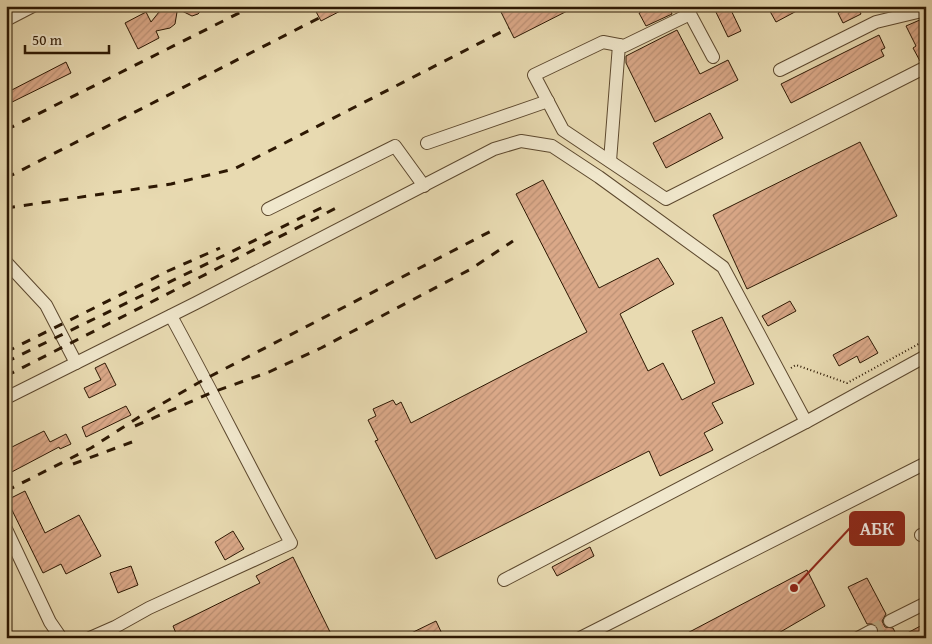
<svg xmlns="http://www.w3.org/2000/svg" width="932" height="644" viewBox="0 0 932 644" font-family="'Gentium Book Plus',serif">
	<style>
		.building { fill: url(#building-hatch); stroke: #2d1803 }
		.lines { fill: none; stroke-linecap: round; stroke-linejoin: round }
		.minor-tunnel { stroke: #c3b38e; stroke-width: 12; stroke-dasharray: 12 6; stroke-linecap: butt }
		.minor-casing { stroke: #5c482e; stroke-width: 14 }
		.path { stroke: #2d1803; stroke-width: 2; stroke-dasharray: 1 2.5; stroke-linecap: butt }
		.minor { stroke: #f0e7cc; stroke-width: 12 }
		.rail { stroke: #2d1803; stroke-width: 3; stroke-dasharray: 9 9; stroke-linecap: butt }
		.leader { fill: none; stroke: #8f2418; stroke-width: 2 }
		.callout-dot { fill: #8f2418; stroke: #f0e7cc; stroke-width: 2 }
		.callout { fill: #8f2418; stroke: #8f2418; stroke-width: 2 }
		.callout-label { font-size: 18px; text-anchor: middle; font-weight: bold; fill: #fff }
	</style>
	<defs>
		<pattern id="building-hatch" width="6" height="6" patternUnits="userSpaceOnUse" patternTransform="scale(1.25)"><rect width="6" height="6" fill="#daa888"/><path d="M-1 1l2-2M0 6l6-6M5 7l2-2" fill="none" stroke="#bb9074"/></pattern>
	</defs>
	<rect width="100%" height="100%" fill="#e8dab1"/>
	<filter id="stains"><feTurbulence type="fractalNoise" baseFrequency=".004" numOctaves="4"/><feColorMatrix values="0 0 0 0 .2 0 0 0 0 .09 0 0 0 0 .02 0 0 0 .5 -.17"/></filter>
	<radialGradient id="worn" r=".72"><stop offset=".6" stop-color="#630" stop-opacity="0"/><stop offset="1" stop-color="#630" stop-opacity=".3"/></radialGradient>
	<g class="building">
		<polygon points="172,6 205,6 198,14 192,16"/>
		<polygon points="313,6 350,6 321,21"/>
		<polygon points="498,6 577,6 514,38"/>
		<polygon points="652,6 669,6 672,14 646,26 639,13"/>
		<polygon points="713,6 729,6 741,31 728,37"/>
		<polygon points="767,6 806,6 776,22"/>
		<polygon points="851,6 857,6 861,14 843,23 838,13"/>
		<polygon points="165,8 177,12 175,24 170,28 156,31 159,38 138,49 125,23 146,12 151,22 159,12"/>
		<polygon points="922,19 926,27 926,59 920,61 913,48 916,46 906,26"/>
		<polygon points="677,30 700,74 728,60 738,80 655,122 626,63 626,56"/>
		<polygon points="879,35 885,48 881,50 884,56 791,103 781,84"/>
		<polygon points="66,62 71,73 6,105 6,93"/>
		<polygon points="710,113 723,138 666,168 653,143"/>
		<polygon points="860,142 897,216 747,289 713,215"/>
		<polygon points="543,180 599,288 658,258 674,284 620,314 648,371 663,363 682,400 715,383 692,331 722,317 754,384 712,403 723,423 704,433 713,450 660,476 649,451 436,559 375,441 378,440 368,420 376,416 373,409 393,400 396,405 401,402 411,423 587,332 516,194"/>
		<polygon points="790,301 796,311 768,326 762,316"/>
		<polygon points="868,336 878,353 860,363 857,356 839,366 833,355"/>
		<polygon points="105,363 116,385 89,398 84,388 101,380 95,368"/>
		<polygon points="126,406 131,415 86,437 82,427"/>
		<polygon points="44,431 50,442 66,434 71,444 60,449 59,447 6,475 6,450"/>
		<polygon points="25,491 45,533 79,515 101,556 66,574 61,564 43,573 7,500"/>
		<polygon points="233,531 244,549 225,560 215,542"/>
		<polygon points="590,547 594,556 557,576 552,567"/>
		<polygon points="293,557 333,638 178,638 173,626 260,583 256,576"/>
		<polygon points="131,566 138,585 118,593 110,573"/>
		<polygon points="807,570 825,606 770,638 678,638"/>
		<polygon points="867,578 886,614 882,621 885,627 893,628 898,638 926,623 926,638 875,638 879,632 878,628 875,624 867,624 848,587"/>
		<polygon points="436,621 444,638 401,638"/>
	</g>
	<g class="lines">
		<polyline class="minor-tunnel" points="871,631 890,621"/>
		<g class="minor-casing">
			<g id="minor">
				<polyline points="6,20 33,6"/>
				<polyline points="713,57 690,14 624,46 603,42 534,75 563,130 666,199 926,67"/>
				<polyline points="780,70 876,22 926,10"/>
				<polyline points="427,143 548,101"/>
				<polyline points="610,161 619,45"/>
				<polyline points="268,209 395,146 424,186"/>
				<polyline points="6,262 46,305 76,363"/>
				<polyline points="6,398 196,303 494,149 521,141 552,146 599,177 723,267 806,422 926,356"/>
				<polyline points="6,529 50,622 61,638"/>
				<polyline points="921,535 926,533"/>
				<polyline points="504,580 806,422"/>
				<polyline points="890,621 926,603"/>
				<path d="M 90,638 L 115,627 L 149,608 L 291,543 C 250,468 212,391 171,316"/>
				<polyline points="580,638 926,463"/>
				<polyline points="858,638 871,631"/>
			</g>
		</g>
		<polyline class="path" points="791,368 796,365 847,383 926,340"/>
		<use href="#minor" class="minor"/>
		<g class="rail">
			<polyline points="6,130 253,6"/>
			<polyline points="6,178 319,18"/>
			<polyline points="6,208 171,184 234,169 509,28"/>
			<polyline points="6,352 168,271 220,248"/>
			<polyline points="6,362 325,206"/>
			<polyline points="6,376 342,205"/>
			<polyline points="135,426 213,392 269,372 321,348 471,269 513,241"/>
			<polyline points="73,464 140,439"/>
			<polyline points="6,491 91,448 139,417 205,379 497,228"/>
		</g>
	</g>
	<path class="leader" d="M794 588L850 528"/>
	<circle class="callout-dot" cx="794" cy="588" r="5"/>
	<rect class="callout" x="850" y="512" width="54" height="33" rx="5"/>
	<g class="callout-label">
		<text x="877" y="535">АБК</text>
	</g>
	<rect width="932" height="644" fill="none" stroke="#e8dab1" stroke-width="25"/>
	<rect x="8" y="8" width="917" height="629" fill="none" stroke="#2d1803" stroke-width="2.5"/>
	<rect x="12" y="12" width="907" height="619" fill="none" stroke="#2d1803"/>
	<path d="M25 45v8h84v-8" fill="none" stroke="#2d1803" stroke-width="2.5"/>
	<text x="32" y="45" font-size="15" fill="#2d1803" stroke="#f0e7cc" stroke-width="4" paint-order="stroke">50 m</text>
	<rect width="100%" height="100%" filter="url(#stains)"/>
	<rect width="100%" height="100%" fill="url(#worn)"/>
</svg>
